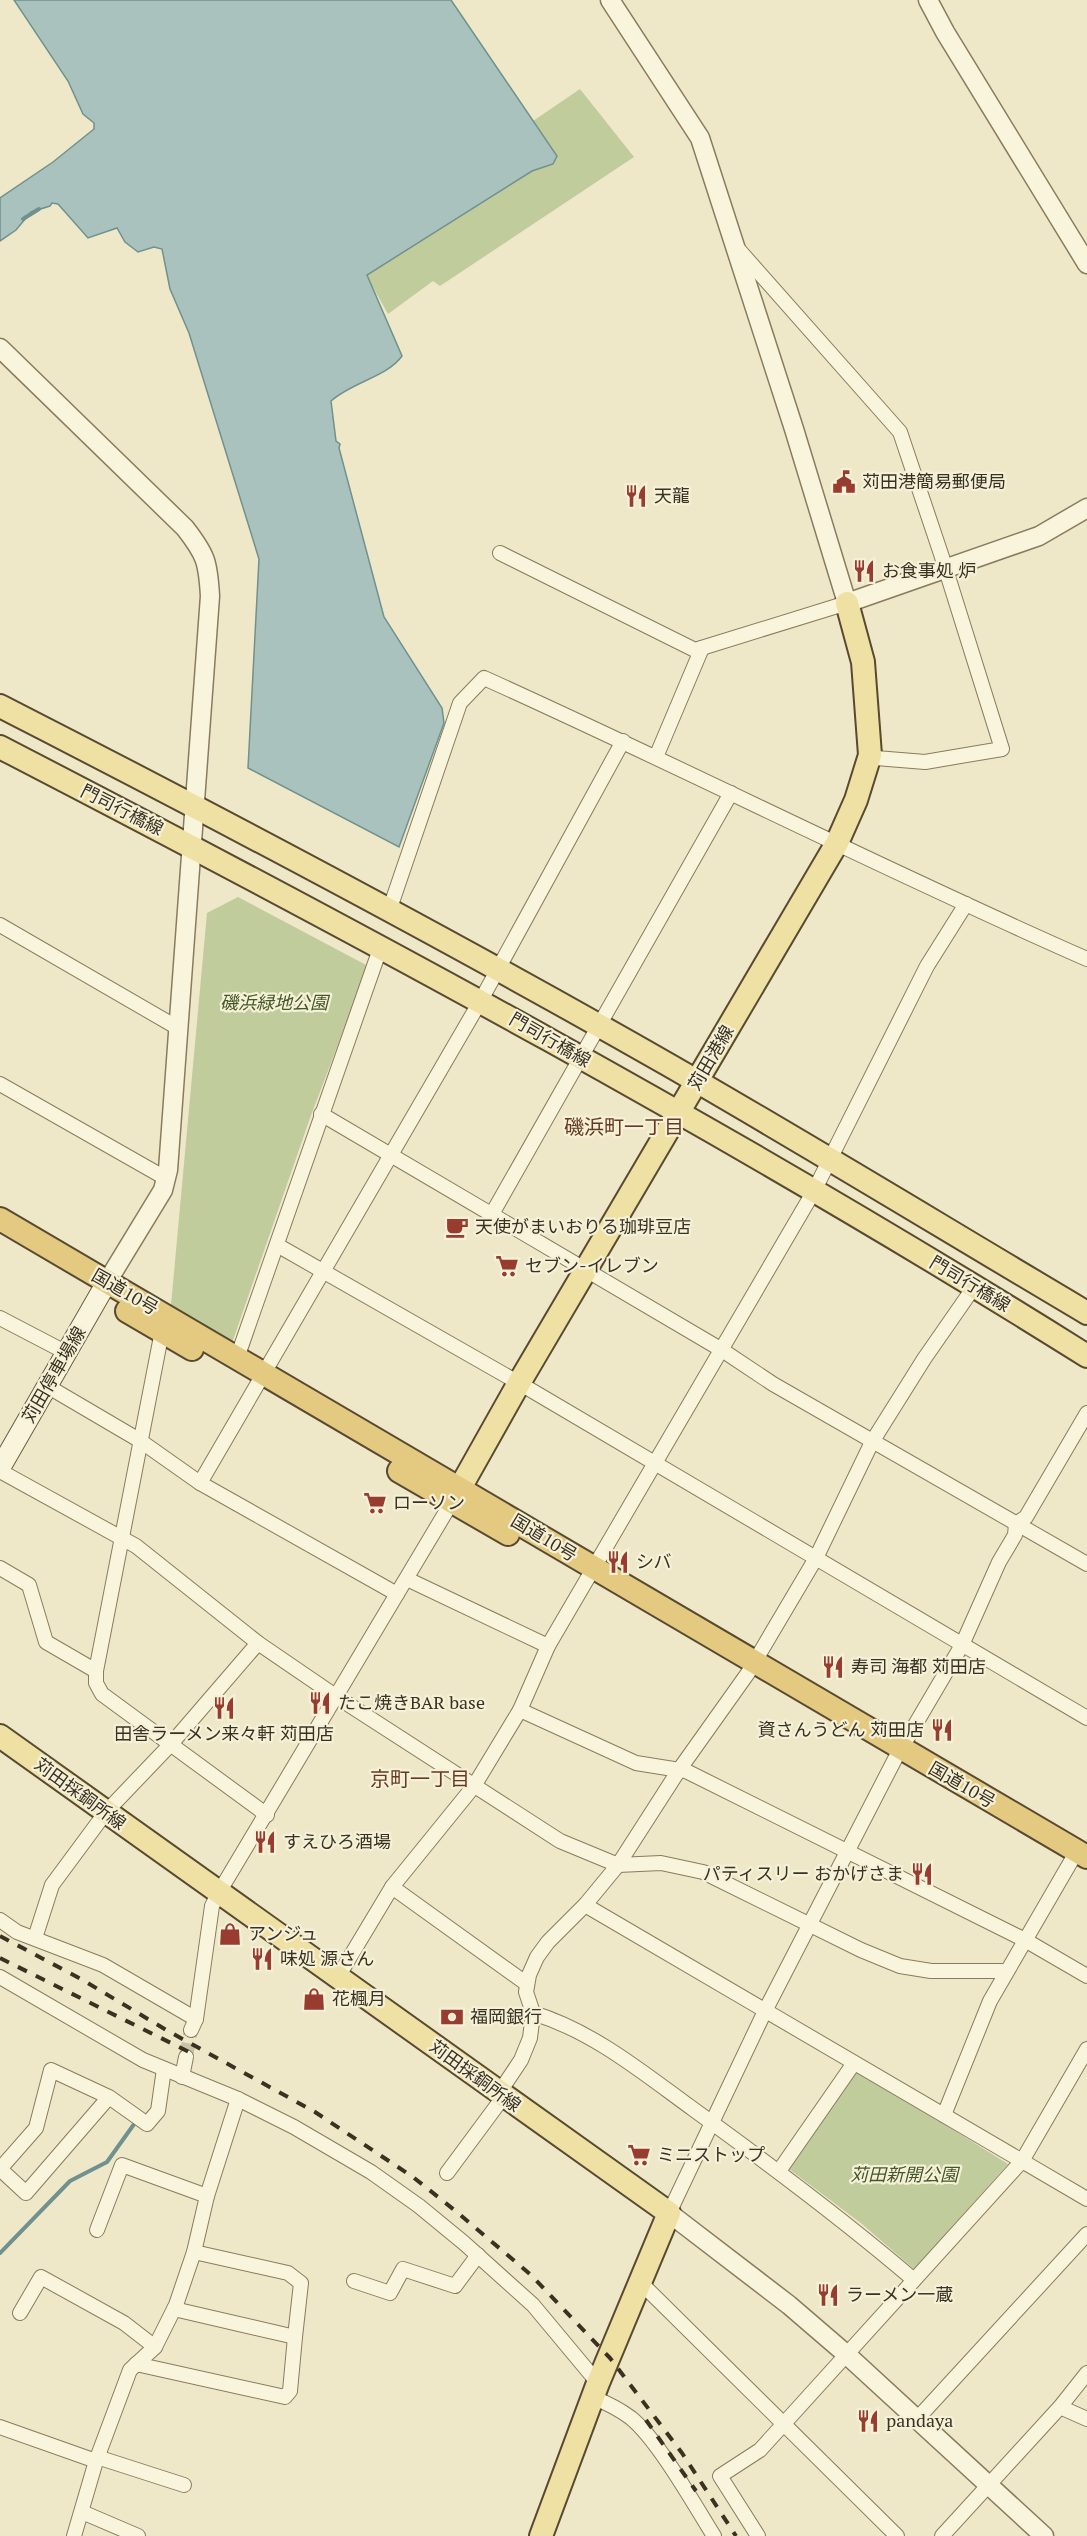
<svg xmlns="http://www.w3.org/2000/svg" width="1087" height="2536" viewBox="0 0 1087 2536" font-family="'PT Serif','Noto Sans JP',serif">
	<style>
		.green { fill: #c0cc9c }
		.water { fill: #a9c2be; stroke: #70918d; stroke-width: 1.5 }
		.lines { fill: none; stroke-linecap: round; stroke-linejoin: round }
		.stream { stroke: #70918d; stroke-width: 4 }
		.minor-tunnel { stroke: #cac3a7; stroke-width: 14; stroke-dasharray: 14 7; stroke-linecap: butt }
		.minor-casing { stroke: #8a7b5e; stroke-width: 16 }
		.tertiary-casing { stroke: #8a7b5e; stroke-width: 21 }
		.secondary-casing { stroke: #6c5c41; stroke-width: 22 }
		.primary-casing { stroke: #584931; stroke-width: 26 }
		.trunk-casing { stroke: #584931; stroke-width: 26 }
		.minor { stroke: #f9f4dc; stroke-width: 14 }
		.tertiary { stroke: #f9f4dc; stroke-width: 18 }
		.secondary { stroke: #f9f4dc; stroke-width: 20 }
		.primary { stroke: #efe1a3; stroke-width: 22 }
		.trunk { stroke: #e4ca80; stroke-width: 22 }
		.rail { stroke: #3b3121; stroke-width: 4; stroke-dasharray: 10 10; stroke-linecap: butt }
		.labels { text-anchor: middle; stroke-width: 4.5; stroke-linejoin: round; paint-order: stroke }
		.poi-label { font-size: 18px; fill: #3b3121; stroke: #f5f1d8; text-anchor: start }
		.street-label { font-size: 18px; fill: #3b3121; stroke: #f5f1d8 }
		.park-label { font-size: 18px; font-style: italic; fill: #455728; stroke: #f5f1d8 }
		.neighbourhood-label { font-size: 20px; fill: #673921; stroke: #f5f1d8 }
	</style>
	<rect width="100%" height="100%" fill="#eee8c9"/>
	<g class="green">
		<polygon points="580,89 634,157 440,286 433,281 388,314 366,275 532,171 553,164 557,156 533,121"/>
		<polygon points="238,897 368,966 310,1118 232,1343 171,1305 207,913"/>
		<polygon points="857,2070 1008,2164 914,2269 862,2224 789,2169"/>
	</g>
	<path class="water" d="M 14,0 L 451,0 L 557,156 L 553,164 L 532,171 L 367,275 L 402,356 C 387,377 352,382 331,401 L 336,441 L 340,444 L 339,448 L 384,617 L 442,708 L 444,723 L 399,847 L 248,768 L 259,559 L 189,333 L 170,289 L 162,249 L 154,247 L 138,252 L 125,242 L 117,228 L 88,238 L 58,204 L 52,203 L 50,206 L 31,212 L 16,230 L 0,241 L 0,198 L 53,162 L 94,129 L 94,123 L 83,114 L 68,81 Z"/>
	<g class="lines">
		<g class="stream">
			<polyline points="23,219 39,209"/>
			<polyline points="0,2253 70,2181 107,2162 137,2120"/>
		</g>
		<polyline class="minor-tunnel" points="186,2057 191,2030"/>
		<g class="minor-casing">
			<g id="minor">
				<polyline points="739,250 900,432 941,554 1002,749 925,762 876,758 870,755"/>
				<polyline points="500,553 695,650 847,603"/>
				<polyline points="656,757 702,648"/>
				<path d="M 389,911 L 460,703 L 484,678 C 686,769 884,870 1087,959"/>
				<polyline points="0,925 178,1028"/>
				<polyline points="0,1084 167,1179"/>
				<polyline points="321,1114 722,1350 773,1384 1087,1564"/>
				<polyline points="492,1214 731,793"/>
				<polyline points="277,1245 519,1383 1087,1718"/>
				<polyline points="0,1318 67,1353"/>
				<polyline points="163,1326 96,1671 96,1683 102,1694 267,1815"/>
				<polyline points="237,1358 381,946"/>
				<polyline points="47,1386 139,1440 200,1483 397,1594"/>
				<polyline points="0,1471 136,1546 258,1643 337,1697 560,1841 618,1865 661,1863 703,1872 861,1950 900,1966 931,1971 1006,1971"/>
				<polyline points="200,1483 481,1000 623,741"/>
				<polyline points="0,1568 29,1585 46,1642 96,1671"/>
				<polyline points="407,1579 548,1646"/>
				<polyline points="520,1710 636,1763 686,1771 1025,1940 1087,1976"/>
				<polyline points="392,1887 527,1984"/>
				<polyline points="585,1905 1087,2199"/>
				<polyline points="0,1920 17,1932 103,1965 196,2019"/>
				<polyline points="35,1938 52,1885 106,1812 171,1744 258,1643"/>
				<polyline points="0,1977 143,2060 238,2099 294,2127 371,2172 419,2206 464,2243 533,2305 598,2383"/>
				<polyline points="338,1977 392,1887 474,1786 520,1710 548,1646 814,1191 927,966 966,904"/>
				<path d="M 533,2013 C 594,2032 642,2072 693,2109 C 769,2164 843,2219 914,2280"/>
				<polyline points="191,2030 196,2019 212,1906 218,1894 456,1495"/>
				<polyline points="182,2077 186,2057"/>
				<polyline points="499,2093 521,2060 530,2038 533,2013 526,1992 529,1975 537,1957 548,1942 585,1905 618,1865 679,1770 748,1673 816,1558 872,1442 924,1359 974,1287"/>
				<polyline points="109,2097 51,2070 36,2128 0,2169 26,2193 109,2097 147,2124 158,2111 164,2069"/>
				<polyline points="944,2115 990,2001 1077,1851"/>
				<polyline points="779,2171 854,2063"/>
				<polyline points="447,2173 504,2096"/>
				<polyline points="669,2213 765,2011 895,1759 962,1645 999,1562 1015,1535 1016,1524 1026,1517 1087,1413"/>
				<polyline points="97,2230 122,2165 207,2196"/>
				<polyline points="354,2281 390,2293 403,2269 455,2286 478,2255"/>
				<polyline points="641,2283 897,2536"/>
				<polyline points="174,2309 295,2337 301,2283 288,2273 194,2252"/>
				<polyline points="20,2313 41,2277 124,2323 155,2347"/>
				<polyline points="136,2364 285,2397 290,2391 295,2337"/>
				<path d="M 594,2398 C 607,2403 619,2409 631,2418 C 658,2440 694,2504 714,2536"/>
				<polyline points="1060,2407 1087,2419"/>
				<polyline points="917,2419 1087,2234"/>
				<polyline points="0,2427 96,2461"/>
				<polyline points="97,2457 184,2485"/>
				<polyline points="82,2512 138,2536"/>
				<polyline points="74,2536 96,2461 130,2370 155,2347 176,2305 194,2252 207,2196 238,2099"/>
				<polyline points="758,2536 720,2476 760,2450 1022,2161 1087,2049"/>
				<polyline points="942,2536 1060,2407 1087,2373"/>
			</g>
		</g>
		<g class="tertiary-casing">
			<g id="tertiary">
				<polyline points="610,0 700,138 794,429 847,603 1039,536 1087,508"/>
				<polyline points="928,0 945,32 1087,264"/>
				<path d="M 0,348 L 185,528 C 206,555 208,562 210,596 L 168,1170 L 163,1190 L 107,1282"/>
				<polyline points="669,2213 789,2305 846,2354 1044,2536"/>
			</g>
		</g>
		<g class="secondary-casing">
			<polyline id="secondary" points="0,1468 107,1282"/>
		</g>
		<g class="primary-casing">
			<g id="primary">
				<path d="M 0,706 C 225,821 448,939 667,1064 C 808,1145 947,1230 1087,1313"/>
				<path d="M 0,747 C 369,938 735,1135 1087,1356"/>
				<polyline points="460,1488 519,1383 837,843 856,800 870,755 863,662 847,603"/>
				<polyline points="0,1736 669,2213 598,2383 541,2536"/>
			</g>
		</g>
		<g class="trunk-casing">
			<g id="trunk">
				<polyline points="0,1219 1087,1857"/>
				<polyline points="127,1311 192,1349"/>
				<polyline points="399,1471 508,1534"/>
			</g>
		</g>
		<use href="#minor" class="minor"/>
		<use href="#tertiary" class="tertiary"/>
		<use href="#secondary" class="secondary"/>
		<use href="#primary" class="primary"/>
		<use href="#trunk" class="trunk"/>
		<g class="rail">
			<polyline points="0,1936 81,1979 168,2031 315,2112 413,2177 458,2213 531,2275 610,2358 682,2453 736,2536"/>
			<polyline points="0,1958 193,2054"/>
			<polyline points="646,2420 696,2491"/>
		</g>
	</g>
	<defs>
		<g id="civic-bare" transform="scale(1.8)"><path d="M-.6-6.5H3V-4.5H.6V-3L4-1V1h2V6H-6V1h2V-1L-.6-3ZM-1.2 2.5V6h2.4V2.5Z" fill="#983c2f" stroke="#f5f1d8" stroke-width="2.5" paint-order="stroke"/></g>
		<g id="restaurant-bare" transform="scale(1.8)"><path d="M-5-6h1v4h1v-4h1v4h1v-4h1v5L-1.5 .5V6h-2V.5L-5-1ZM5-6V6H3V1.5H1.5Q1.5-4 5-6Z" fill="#983c2f" stroke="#f5f1d8" stroke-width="2.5" paint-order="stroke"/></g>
		<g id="cafe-bare" transform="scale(1.8)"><path d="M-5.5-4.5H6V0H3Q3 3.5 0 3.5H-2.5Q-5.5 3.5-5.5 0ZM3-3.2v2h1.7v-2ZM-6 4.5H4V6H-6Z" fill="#983c2f" stroke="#f5f1d8" stroke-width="2.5" paint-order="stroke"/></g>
		<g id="supermarket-bare" transform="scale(1.8)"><path d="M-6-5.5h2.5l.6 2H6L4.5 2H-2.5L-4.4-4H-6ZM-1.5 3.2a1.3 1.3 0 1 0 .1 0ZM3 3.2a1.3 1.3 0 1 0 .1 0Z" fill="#983c2f" stroke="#f5f1d8" stroke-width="2.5" paint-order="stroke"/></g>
		<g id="shop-bare" transform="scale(1.8)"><path d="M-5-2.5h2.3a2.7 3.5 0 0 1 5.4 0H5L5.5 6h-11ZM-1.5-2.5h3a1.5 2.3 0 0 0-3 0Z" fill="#983c2f" stroke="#f5f1d8" stroke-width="2.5" paint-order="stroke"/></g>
		<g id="bank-bare" transform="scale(1.8)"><path d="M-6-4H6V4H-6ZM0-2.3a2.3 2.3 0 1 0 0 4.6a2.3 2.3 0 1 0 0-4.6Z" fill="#983c2f" stroke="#f5f1d8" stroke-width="2.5" paint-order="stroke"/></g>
	</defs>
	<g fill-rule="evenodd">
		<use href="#civic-bare" x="844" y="482"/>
		<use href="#restaurant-bare" x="636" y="496"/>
		<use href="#restaurant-bare" x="864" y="571"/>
		<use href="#cafe-bare" x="457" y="1227"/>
		<use href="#supermarket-bare" x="507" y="1266"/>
		<use href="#supermarket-bare" x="375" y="1503"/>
		<use href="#restaurant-bare" x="618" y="1562"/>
		<use href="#restaurant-bare" x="833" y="1667"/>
		<use href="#restaurant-bare" x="320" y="1703"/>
		<use href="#restaurant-bare" x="224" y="1708"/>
		<use href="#restaurant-bare" x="942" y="1730"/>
		<use href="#restaurant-bare" x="265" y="1842"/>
		<use href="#restaurant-bare" x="922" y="1874"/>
		<use href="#shop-bare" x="230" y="1934"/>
		<use href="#restaurant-bare" x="262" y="1959"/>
		<use href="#shop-bare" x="314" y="1999"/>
		<use href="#bank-bare" x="452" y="2017"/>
		<use href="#supermarket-bare" x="639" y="2155"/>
		<use href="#restaurant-bare" x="828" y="2295"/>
		<use href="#restaurant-bare" x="868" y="2421"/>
	</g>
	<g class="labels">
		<g class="poi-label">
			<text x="862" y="488">苅田港簡易郵便局</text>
			<text x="654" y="502">天龍</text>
			<text x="882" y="577">お食事処 炉</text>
			<text x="475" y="1233">天使がまいおりる珈琲豆店</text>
			<text x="525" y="1272">セブン-イレブン</text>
			<text x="393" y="1509">ローソン</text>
			<text x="636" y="1568">シバ</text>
			<text x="851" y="1673">寿司 海都 苅田店</text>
			<text x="338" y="1709">たこ焼きBAR base</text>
			<text x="924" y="1736" text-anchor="end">資さんうどん 苅田店</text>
			<text x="224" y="1740" text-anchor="middle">田舎ラーメン来々軒 苅田店</text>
			<text x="283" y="1848">すえひろ酒場</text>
			<text x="904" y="1880" text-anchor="end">パティスリー おかげさま</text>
			<text x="248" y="1940">アンジュ</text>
			<text x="280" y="1965">味処 源さん</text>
			<text x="332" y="2005">花楓月</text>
			<text x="470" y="2023">福岡銀行</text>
			<text x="657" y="2161">ミニストップ</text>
			<text x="846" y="2301">ラーメン一蔵</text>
			<text x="886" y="2427">pandaya</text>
		</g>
		<g class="street-label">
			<text transform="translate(122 810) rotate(27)" y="6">門司行橋線</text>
			<text transform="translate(550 1040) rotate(30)" y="6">門司行橋線</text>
			<text transform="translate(711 1058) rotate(-60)" y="6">苅田港線</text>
			<text transform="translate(970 1284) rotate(31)" y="6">門司行橋線</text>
			<text transform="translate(125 1292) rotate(30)" y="6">国道10号</text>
			<text transform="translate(54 1375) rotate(-60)" y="6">苅田停車場線</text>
			<text transform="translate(544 1538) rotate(31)" y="6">国道10号</text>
			<text transform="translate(962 1785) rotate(30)" y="6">国道10号</text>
			<text transform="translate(80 1794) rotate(36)" y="6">苅田採銅所線</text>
			<text transform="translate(475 2076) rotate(36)" y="6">苅田採銅所線</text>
		</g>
		<g class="park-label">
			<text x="274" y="1009">磯浜緑地公園</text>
			<text x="904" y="2181">苅田新開公園</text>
		</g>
		<g class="neighbourhood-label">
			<text x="624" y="1134">磯浜町一丁目</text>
			<text x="420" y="1786">京町一丁目</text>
		</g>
	</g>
</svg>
